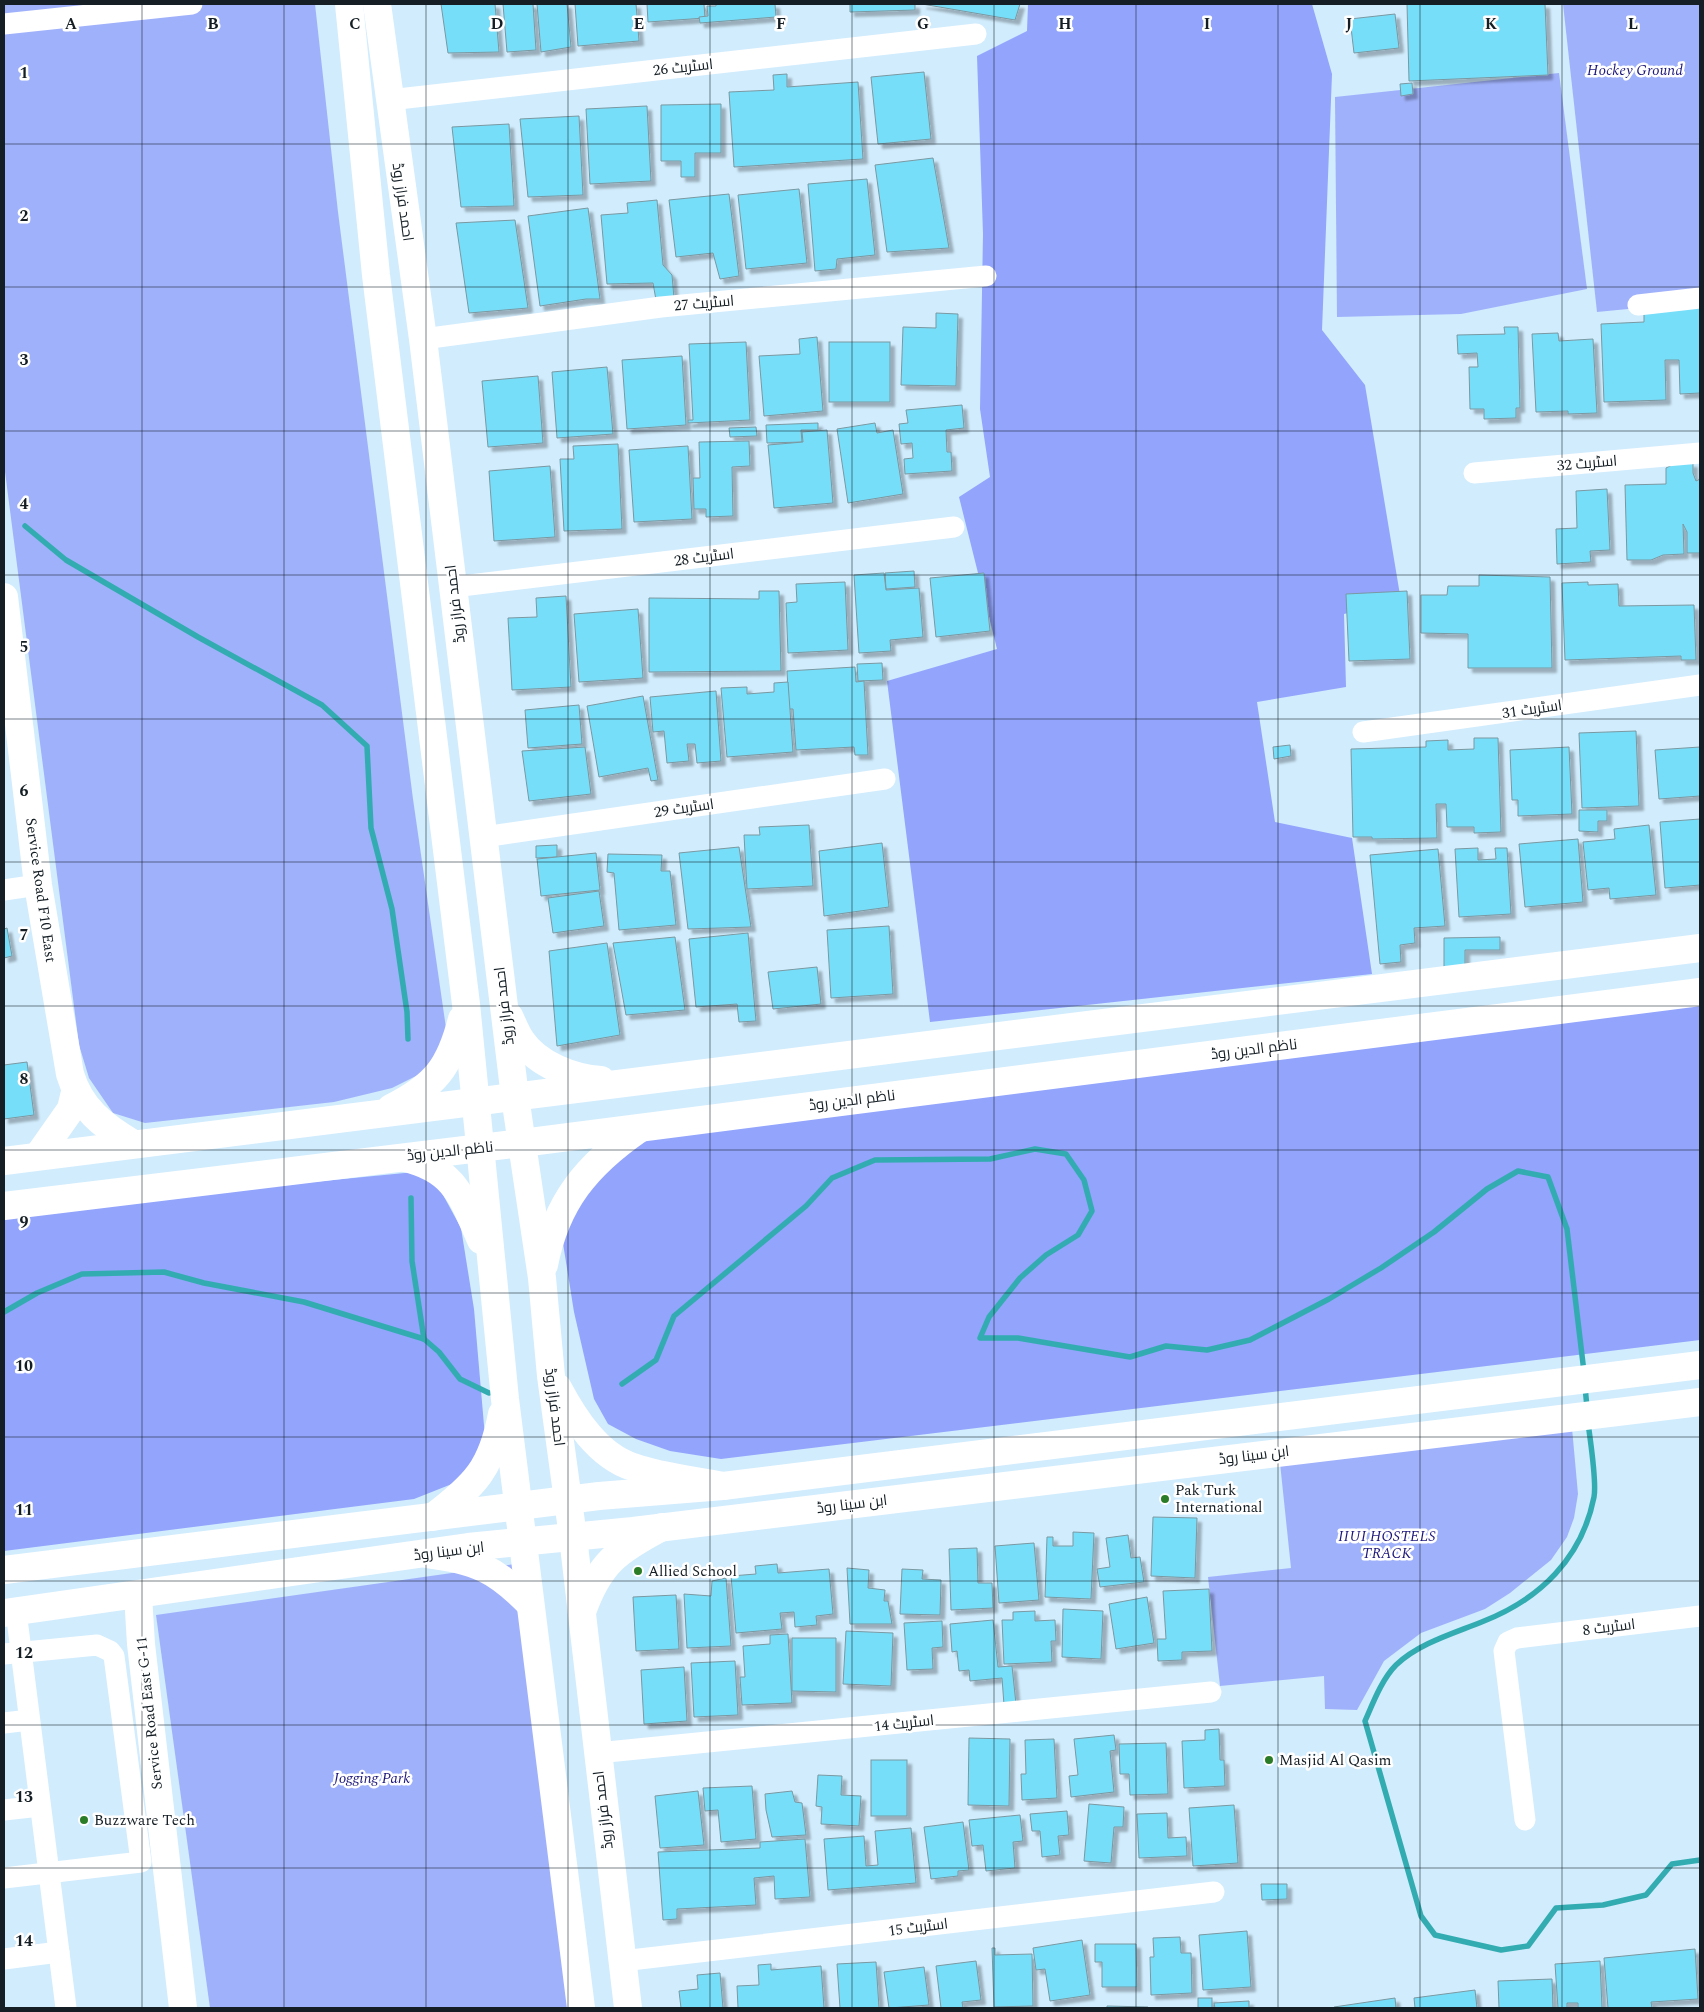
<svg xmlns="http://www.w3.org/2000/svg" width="1704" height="2012" viewBox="0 0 1704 2012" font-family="Spectral,Cairo,serif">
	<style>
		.green { fill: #a0b1fb }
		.forest { fill: #92a4fc }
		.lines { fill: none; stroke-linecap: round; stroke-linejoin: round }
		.stream { stroke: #33acb1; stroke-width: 5.5 }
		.building { fill: #77defa; stroke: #7a98a1; filter: url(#shadow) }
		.minor { stroke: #fff; stroke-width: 21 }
		.tertiary { stroke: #fff; stroke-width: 28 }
		.secondary { stroke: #fff; stroke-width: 28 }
		.primary { stroke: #fff; stroke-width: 28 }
		.grid { fill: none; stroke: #141e24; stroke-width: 1; stroke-opacity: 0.55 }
		.poi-dot { fill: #2a7c27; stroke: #fff; stroke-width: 2 }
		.labels { text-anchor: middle; stroke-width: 5; stroke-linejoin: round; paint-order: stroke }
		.street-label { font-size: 15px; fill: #141e24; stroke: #fff }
		.park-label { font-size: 15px; font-style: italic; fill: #1e187b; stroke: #fff }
		.poi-label { font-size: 15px; fill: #141e24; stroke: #fff; text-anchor: start }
		.grid-label { font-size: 16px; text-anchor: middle; font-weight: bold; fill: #141e24; stroke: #fff; stroke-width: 5; stroke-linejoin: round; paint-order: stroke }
	</style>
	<defs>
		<filter id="shadow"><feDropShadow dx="4.5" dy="4.5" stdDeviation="1" flood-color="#0004"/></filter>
	</defs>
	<rect width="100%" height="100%" fill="#d1ecfd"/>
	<g class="green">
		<polygon points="4,4 315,4 338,212 413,799 446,1028 436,1066 392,1088 334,1102 145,1123 113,1113 89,1078 79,1045 4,464"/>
		<polygon points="1563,4 1700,4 1700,302 1597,312"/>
		<polygon points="1559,73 1587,289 1461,314 1337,317 1335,97"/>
		<polygon points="1572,1428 1578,1494 1574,1518 1567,1537 1551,1560 1510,1593 1485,1609 1421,1633 1384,1661 1357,1710 1325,1709 1324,1676 1220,1686 1208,1577 1291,1568 1280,1463"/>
		<polygon points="537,1561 592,2008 210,2008 156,1615"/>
	</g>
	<g class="forest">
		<polygon points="1028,4 1312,4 1332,74 1322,330 1365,385 1401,601 1344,614 1346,687 1257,702 1275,822 1352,838 1372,974 930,1022 887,681 997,649 959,497 990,477 980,409 983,234 977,56 1027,31"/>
		<polygon points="1700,1002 1700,1340 721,1459 670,1451 636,1439 608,1424 594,1399 574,1312 562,1237 593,1174 638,1139"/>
		<polygon points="425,1171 436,1182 461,1228 474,1309 485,1437 467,1478 414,1499 4,1551 4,1217 149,1198"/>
	</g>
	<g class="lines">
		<g class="stream">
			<polyline points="25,526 66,560 198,637 322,705 367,746 371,828 392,909 407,1012 408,1039"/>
			<polyline points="411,1198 412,1261 424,1339"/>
			<polyline points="4,1312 37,1293 82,1274 164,1272 204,1283 304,1302 424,1339 439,1352 460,1379 489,1393"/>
			<polyline points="622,1384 656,1360 674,1316 806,1206 832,1178 875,1160 990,1159 1035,1149 1066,1154 1084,1180 1092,1211 1078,1235 1046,1255 1020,1278 989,1317 980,1338 1018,1338 1130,1357 1166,1346 1207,1350 1250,1340 1329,1299 1381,1268 1434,1232 1487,1189 1518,1171 1548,1177 1567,1229 1584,1372"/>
			<polyline points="1585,1387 1587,1407"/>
			<path d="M 1588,1422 C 1590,1440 1597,1481 1594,1497 C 1582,1558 1540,1599 1484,1621 C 1455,1633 1419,1643 1396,1665 C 1382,1679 1373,1703 1365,1721 L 1421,1916 L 1435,1935 L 1501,1950 L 1528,1946 L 1556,1908 L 1603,1905 L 1646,1895 L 1672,1864 L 1700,1860"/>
		</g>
	</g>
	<g class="building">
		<polygon points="441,4 495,4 499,52 448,53"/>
		<polygon points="503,4 533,4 536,50 507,52"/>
		<polygon points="537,4 567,4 571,47 541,52"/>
		<polygon points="575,4 636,4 639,41 578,46"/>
		<polygon points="647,4 704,4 705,18 648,22"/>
		<polygon points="716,4 775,4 776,17 700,23 699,17 708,16 707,6 716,6"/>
		<polygon points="850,4 915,4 915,10 850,12"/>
		<polygon points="922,4 1020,4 1015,20"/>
		<polygon points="1407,4 1545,4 1548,75 1409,81"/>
		<polygon points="1395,14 1399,48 1354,53 1350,19"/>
		<polygon points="924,72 931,139 878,144 871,77"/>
		<polygon points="787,74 787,87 858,82 863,159 734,167 729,92 774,90 773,75"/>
		<polygon points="1412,83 1413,94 1401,96 1400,84"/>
		<polygon points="721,104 721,153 695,153 695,177 681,177 681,161 661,161 661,105"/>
		<polygon points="647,106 651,181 590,184 586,109"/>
		<polygon points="579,116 583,195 528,197 520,119"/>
		<polygon points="509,124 514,206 461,207 452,127"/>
		<polygon points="933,158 949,248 887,252 875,165"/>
		<polygon points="867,179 875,255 837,259 836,269 815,271 808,184"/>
		<polygon points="799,189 807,263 746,269 738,195"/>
		<polygon points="729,194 739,276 720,279 713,253 676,257 669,200"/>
		<polygon points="657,200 663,265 672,275 674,298 656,300 653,283 607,284 601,215 628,213 627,203"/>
		<polygon points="588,208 600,299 586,299 540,306 528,216"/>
		<polygon points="515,220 528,308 469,313 456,223"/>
		<polygon points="1700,308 1700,393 1680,394 1679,360 1665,360 1666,400 1604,402 1601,324 1644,322 1644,311"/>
		<polygon points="936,313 958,314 956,386 901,385 903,327 936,328"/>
		<polygon points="1504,327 1518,327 1520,408 1516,408 1516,418 1484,419 1484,409 1470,409 1469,367 1478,367 1477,353 1458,354 1457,335 1505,334"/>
		<polygon points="1558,333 1559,341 1593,339 1597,413 1568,414 1568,411 1536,412 1532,334"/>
		<polygon points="817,337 823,411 764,416 759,356 800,354 799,339"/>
		<polygon points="746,342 750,420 688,423 688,420 693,420 689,344"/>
		<rect x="829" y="342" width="61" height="60"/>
		<polygon points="682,356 686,425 627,429 622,360"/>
		<polygon points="607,367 613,434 557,438 552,372"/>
		<polygon points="538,376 543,443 488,447 482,381"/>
		<polygon points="962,405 964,428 946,430 947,452 951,452 952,471 905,474 904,459 913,458 912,443 901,444 899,424 908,423 906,410"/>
		<polygon points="818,423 818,430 801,430 802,442 767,443 766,425"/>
		<polygon points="875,423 877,433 893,430 903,494 848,503 837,429"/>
		<polygon points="756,427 757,436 730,437 729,428"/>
		<polygon points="827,430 833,503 774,508 768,445 803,442 802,432"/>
		<polygon points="749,441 750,466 732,467 733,516 706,517 706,509 694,509 693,478 700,478 699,442"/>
		<polygon points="618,444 622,529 564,531 560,459 574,459 573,446"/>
		<polygon points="688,446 692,519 634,522 629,450"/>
		<polygon points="1676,463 1693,463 1693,473 1696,481 1700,479 1700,553 1687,553 1687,532 1683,524 1684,554 1663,555 1651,560 1627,560 1625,485 1666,484 1666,468"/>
		<polygon points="550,466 555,537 494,541 489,471"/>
		<polygon points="1607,489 1610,550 1590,551 1591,562 1557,564 1556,529 1577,528 1576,491"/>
		<polygon points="914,571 915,587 886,589 885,573"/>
		<polygon points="884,573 886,590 919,588 923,637 890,640 891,651 859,653 854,575"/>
		<polygon points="984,573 990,631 936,637 930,578"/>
		<polygon points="1479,575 1550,577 1552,668 1468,668 1468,634 1421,633 1421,595 1447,595 1448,586 1479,586"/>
		<polygon points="845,582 848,650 788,653 786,603 797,602 796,584"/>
		<polygon points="1588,582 1588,585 1618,584 1619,606 1694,605 1696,660 1681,660 1681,656 1565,660 1562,583"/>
		<polygon points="759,591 779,591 781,671 649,672 649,598 759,599"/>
		<polygon points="1407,591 1410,659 1349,661 1346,594"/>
		<polygon points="566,596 571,687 512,690 508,618 537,617 536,598"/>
		<polygon points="638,609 643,678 579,682 574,614"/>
		<polygon points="882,663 883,680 858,681 857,664"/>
		<polygon points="855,667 856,682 864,681 868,755 855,755 854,747 796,750 793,709 789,709 787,671"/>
		<polygon points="788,682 793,752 727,757 721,688 747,687 747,694 774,692 774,683"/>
		<polygon points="716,691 721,761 697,763 695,744 687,744 689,761 667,763 664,731 653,732 650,697"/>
		<polygon points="643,696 658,780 651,781 648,768 599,777 587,706"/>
		<polygon points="579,705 582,744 528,748 525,710"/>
		<polygon points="1636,731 1639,806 1582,808 1579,733"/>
		<polygon points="1474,738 1498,738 1501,832 1474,833 1474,827 1447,827 1446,804 1436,804 1437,838 1372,839 1372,837 1353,837 1351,749 1426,747 1426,741 1448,740 1448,750 1474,749"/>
		<polygon points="1290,745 1291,756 1274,759 1273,747"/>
		<polygon points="585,747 591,794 529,801 522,751"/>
		<polygon points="1569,747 1572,814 1518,816 1518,800 1512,800 1510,750"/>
		<polygon points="1700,747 1700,796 1659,799 1655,750"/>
		<polygon points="1579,810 1607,810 1607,821 1598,821 1598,832 1579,831"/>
		<polygon points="1700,819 1700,885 1665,888 1660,822"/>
		<polygon points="809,825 813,886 747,889 744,835 760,835 759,827"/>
		<polygon points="1649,825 1656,895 1610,899 1609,888 1588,890 1583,842 1615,839 1614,829"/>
		<polygon points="1578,839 1583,902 1525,907 1519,844"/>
		<polygon points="882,843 889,907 824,916 819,851"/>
		<polygon points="557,845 557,857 536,858 536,846"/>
		<polygon points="739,847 751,927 688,929 679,853"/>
		<polygon points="1478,848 1478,860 1496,859 1495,848 1507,848 1511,914 1459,917 1455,849"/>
		<polygon points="1438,849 1445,926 1414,928 1415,943 1400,945 1401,962 1380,964 1370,855"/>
		<polygon points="596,853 600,890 541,896 537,859"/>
		<polygon points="608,854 662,855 661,871 670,871 676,925 619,930 614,873 607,872"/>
		<polygon points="599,891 604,926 553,933 548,898"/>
		<polygon points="889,926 893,994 831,998 827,930"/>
		<polygon points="7,928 12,956 4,958 4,929"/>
		<polygon points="748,933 756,1021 739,1022 737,1004 696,1007 689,939"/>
		<polygon points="675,937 685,1010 626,1015 613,943"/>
		<polygon points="1500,937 1500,950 1465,950 1465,969 1444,969 1444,938"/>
		<polygon points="607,943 620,1035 557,1046 549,951"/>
		<polygon points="817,967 821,1004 773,1009 768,972"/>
		<polygon points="27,1062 34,1115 4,1119 4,1065"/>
		<polygon points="1153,1517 1197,1518 1195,1578 1151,1576"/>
		<polygon points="1073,1532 1094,1533 1091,1599 1045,1597 1047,1537 1053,1537 1053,1546 1073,1546"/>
		<polygon points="1128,1535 1131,1558 1140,1557 1144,1582 1100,1587 1097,1569 1110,1567 1106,1538"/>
		<polygon points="1034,1543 1039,1600 999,1603 995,1546"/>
		<polygon points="977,1548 978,1583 992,1583 993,1608 951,1610 949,1549"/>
		<polygon points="777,1564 778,1573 829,1569 833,1614 816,1616 817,1625 795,1627 794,1612 780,1613 782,1629 736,1633 731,1576 756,1574 755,1566"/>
		<polygon points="847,1568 869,1570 868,1588 885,1590 884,1601 888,1601 892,1624 850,1624"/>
		<polygon points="902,1569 923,1570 922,1579 941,1580 940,1615 900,1614"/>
		<polygon points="726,1578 731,1646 687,1648 684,1594 711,1596 712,1581"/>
		<polygon points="1209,1589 1212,1651 1182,1652 1182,1660 1158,1661 1157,1639 1166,1639 1163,1591"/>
		<polygon points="676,1595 679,1649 636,1651 633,1597"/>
		<polygon points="1147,1597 1154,1643 1116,1649 1109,1604"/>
		<polygon points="1063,1609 1103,1611 1101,1659 1062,1657"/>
		<polygon points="1035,1611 1035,1621 1055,1620 1056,1641 1051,1641 1052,1662 1004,1664 1002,1620 1013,1620 1013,1612"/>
		<polygon points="993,1620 998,1667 1012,1666 1016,1704 1004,1705 1002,1678 970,1681 969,1670 959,1671 957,1651 952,1652 950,1624"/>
		<polygon points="942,1621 943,1647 932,1648 933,1669 907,1670 904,1623"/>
		<polygon points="846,1631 893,1633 891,1686 843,1684"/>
		<polygon points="788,1634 792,1703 742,1705 740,1677 745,1677 743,1646 770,1644 770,1635"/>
		<polygon points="792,1638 836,1638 836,1692 792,1691"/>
		<polygon points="735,1661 738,1715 694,1717 691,1663"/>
		<polygon points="684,1667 687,1721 644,1724 641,1670"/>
		<polygon points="1219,1729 1220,1760 1224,1760 1225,1786 1184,1788 1182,1741 1205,1740 1205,1730"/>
		<polygon points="1114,1735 1116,1750 1110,1751 1114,1792 1071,1797 1069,1776 1078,1775 1074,1739"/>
		<polygon points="969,1738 1010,1739 1009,1806 968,1805"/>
		<polygon points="1054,1739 1057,1798 1022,1800 1021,1774 1026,1774 1025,1740"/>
		<polygon points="1166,1743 1168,1794 1130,1795 1129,1774 1120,1774 1119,1744"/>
		<rect x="871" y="1760" width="36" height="56"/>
		<polygon points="818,1775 842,1776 841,1795 861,1796 859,1826 821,1824 822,1807 816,1806"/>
		<polygon points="752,1786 756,1839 721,1842 718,1810 705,1811 703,1788"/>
		<polygon points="698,1791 704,1845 660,1848 655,1796"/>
		<polygon points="792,1791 795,1802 802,1803 806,1835 772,1837 766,1810 765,1794"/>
		<polygon points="1089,1804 1124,1807 1123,1827 1114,1827 1111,1863 1084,1861"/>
		<polygon points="1234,1805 1238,1863 1193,1866 1189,1808"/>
		<polygon points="1067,1811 1069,1835 1058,1836 1060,1855 1042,1857 1040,1831 1032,1831 1030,1814"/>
		<polygon points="1167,1813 1168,1838 1186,1837 1187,1856 1139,1858 1137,1814"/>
		<polygon points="1020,1815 1023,1841 1013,1842 1015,1868 986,1871 983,1845 972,1846 969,1820"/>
		<polygon points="963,1822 969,1870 958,1871 958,1876 931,1879 924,1827"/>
		<polygon points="911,1828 916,1883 828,1890 824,1839 864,1836 866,1866 878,1865 875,1831"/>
		<polygon points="805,1839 810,1897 775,1899 774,1876 754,1878 756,1905 677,1909 677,1919 663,1920 658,1852 760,1848 760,1842"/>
		<polygon points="1261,1884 1287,1884 1287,1899 1262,1900"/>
		<polygon points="1247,1931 1251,1987 1203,1990 1199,1935"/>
		<polygon points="1180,1937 1181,1953 1191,1953 1192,1993 1151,1995 1150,1957 1154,1957 1153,1938"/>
		<polygon points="1082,1940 1090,1995 1050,2001 1045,1969 1036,1970 1033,1948"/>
		<polygon points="1095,1944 1136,1944 1137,1987 1102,1987 1102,1962 1095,1962"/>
		<polygon points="992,1948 995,1948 995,1955 1032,1954 1033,2006 994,2007"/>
		<polygon points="1695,1949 1698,1999 1651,2002 1652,2008 1608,2008 1604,1958"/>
		<polygon points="976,1961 981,2000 962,2002 963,2008 941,2008 936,1966"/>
		<polygon points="1600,1961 1602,2008 1578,2008 1578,2003 1567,2003 1567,2008 1558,2008 1555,1964"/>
		<polygon points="876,1962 879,2008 840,2008 837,1964"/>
		<polygon points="771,1964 771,1970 821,1966 824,2008 738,2008 737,1986 759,1985 758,1965"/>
		<polygon points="924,1967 929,2005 889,2008 884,1972"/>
		<polygon points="720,1973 723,2008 681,2008 679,1991 698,1989 697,1975"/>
		<polygon points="1552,1979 1553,2008 1499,2008 1498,1981"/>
		<polygon points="1475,1990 1477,2008 1415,2008 1414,1998"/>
		<rect x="1198" y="1998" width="14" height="10"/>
		<polygon points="1395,1998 1396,2008 1334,2008 1334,2007"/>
		<polygon points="1249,2001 1249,2008 1215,2008 1214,2003"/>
		<polygon points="1107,2006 1148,2007 1148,2008 1107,2008"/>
	</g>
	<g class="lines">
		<g class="minor">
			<polyline points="4,24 192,4"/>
			<polyline points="389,100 976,34"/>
			<polyline points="1638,305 1700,298"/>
			<polyline points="423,339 661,307 986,276"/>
			<polyline points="1474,473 1700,453"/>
			<polyline points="453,587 954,527"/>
			<polyline points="1363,732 1700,685"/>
			<polyline points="483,837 885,779"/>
			<polyline points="4,890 38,885"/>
			<polyline points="16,1611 66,2008"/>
			<polyline points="4,1654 97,1645 110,1651 114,1656 141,1862 4,1878"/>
			<polyline points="4,1723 29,1720"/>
			<polyline points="597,1753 1211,1692"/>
			<polyline points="4,1810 40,1806"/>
			<polyline points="1525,1820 1504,1651 1508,1642 1517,1638 1700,1616"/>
			<polyline points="4,1959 59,1952"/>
			<polyline points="622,1961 1214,1892"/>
		</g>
		<g class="tertiary">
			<path d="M 4,597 L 38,885 L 70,1074 C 80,1108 103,1126 132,1143"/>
			<polyline points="38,1156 71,1109 75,1092"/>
			<polyline points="138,1595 141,1644 183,2008"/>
		</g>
		<g class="secondary">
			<polyline points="4,1570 599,1496 723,1486 1700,1365"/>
			<polyline points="4,1613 468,1547 633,1531 1700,1402"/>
		</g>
		<g class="primary">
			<polyline points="349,4 376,275 466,1004 505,1399 581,2008"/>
			<polyline points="377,4 423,339 515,1097 542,1278 551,1376 573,1537 628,2008"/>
			<path d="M 509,1016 C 513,1024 516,1033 521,1040 C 538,1065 573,1078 601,1080"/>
			<path d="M 391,1108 C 435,1086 450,1067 462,1019"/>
			<path d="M 405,1158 C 455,1170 462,1197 481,1240"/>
			<polyline points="4,1161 1700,948"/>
			<polyline points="4,1206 522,1143 1700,992"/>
			<path d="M 544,1265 C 556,1202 587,1165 639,1129"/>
			<path d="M 558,1388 C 574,1418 598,1456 633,1467 C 661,1477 693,1480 723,1486"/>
			<path d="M 433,1517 C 475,1485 492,1468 502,1414"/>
			<path d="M 427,1554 C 475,1560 496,1569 530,1604"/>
			<path d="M 582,1612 C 599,1563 618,1550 662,1527"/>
		</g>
	</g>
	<path class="grid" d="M 142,4 L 142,2008M 284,4 L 284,2008M 426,4 L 426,2008M 568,4 L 568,2008M 710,4 L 710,2008M 852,4 L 852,2008M 994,4 L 994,2008M 1136,4 L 1136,2008M 1278,4 L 1278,2008M 1420,4 L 1420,2008M 1562,4 L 1562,2008M 4,144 L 1700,144M 4,287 L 1700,287M 4,431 L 1700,431M 4,575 L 1700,575M 4,719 L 1700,719M 4,862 L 1700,862M 4,1006 L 1700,1006M 4,1150 L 1700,1150M 4,1293 L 1700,1293M 4,1437 L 1700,1437M 4,1581 L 1700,1581M 4,1725 L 1700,1725M 4,1868 L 1700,1868"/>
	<g class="poi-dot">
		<circle cx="1165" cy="1499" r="5"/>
		<circle cx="638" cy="1571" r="5"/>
		<circle cx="1269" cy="1760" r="5"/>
		<circle cx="84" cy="1820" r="5"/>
	</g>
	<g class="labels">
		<g class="street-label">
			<text transform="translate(683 67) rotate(-6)" y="5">اسٹریٹ 26</text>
			<text transform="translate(403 202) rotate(82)" y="5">احمد فراز روڈ</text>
			<text transform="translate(704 303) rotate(-5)" y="5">اسٹریٹ 27</text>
			<text transform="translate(1587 463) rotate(-5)" y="5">اسٹریٹ 32</text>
			<text transform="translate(704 557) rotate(-7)" y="5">اسٹریٹ 28</text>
			<text transform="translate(455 604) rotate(-97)" y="5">احمد فراز روڈ</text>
			<text transform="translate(1532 709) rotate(-8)" y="5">اسٹریٹ 31</text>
			<text transform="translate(684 808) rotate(-8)" y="5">اسٹریٹ 29</text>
			<text transform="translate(41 890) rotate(82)" y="5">Service Road F10 East</text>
			<text transform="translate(504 1006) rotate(-97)" y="5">احمد فراز روڈ</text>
			<text transform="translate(1254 1049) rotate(-7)" y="5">ناظم الدین روڈ</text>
			<text transform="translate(852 1100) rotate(-7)" y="5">ناظم الدین روڈ</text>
			<text transform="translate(450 1151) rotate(-6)" y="5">ناظم الدین روڈ</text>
			<text transform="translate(555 1407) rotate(83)" y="5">احمد فراز روڈ</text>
			<text transform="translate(1254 1455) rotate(-7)" y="5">ابن سینا روڈ</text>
			<text transform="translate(852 1504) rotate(-7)" y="5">ابن سینا روڈ</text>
			<text transform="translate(449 1551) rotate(-7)" y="5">ابن سینا روڈ</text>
			<text transform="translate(1609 1627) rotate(-7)" y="5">اسٹریٹ 8</text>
			<text transform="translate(149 1713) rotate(-96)" y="5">Service Road East G-11</text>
			<text transform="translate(904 1723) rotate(-6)" y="5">اسٹریٹ 14</text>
			<text transform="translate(603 1810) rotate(-97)" y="5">احمد فراز روڈ</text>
			<text transform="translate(918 1927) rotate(-7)" y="5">اسٹریٹ 15</text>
		</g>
		<g class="park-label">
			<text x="1635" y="75">Hockey Ground</text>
			<text x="1387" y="1541">IIUI HOSTELS<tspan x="1387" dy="17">TRACK</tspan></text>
			<text x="372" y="1783">Jogging Park</text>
		</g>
		<g class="poi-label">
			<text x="1175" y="1495">Pak Turk<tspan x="1175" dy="17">International</tspan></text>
			<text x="648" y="1576">Allied School</text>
			<text x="1279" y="1765">Masjid Al Qasim</text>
			<text x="94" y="1825">Buzzware Tech</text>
		</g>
	</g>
	<g class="grid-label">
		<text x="71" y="29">A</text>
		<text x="213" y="29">B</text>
		<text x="355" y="29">C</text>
		<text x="497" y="29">D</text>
		<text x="639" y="29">E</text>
		<text x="781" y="29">F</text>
		<text x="923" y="29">G</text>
		<text x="1065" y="29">H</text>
		<text x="1207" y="29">I</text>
		<text x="1349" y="29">J</text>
		<text x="1491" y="29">K</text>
		<text x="1633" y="29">L</text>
		<text x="24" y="78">1</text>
		<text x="24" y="221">2</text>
		<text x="24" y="365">3</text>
		<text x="24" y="509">4</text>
		<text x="24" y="652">5</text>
		<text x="24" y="796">6</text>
		<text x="24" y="940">7</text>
		<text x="24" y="1084">8</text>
		<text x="24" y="1227">9</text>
		<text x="24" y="1371">10</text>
		<text x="24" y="1515">11</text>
		<text x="24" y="1658">12</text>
		<text x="24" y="1802">13</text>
		<text x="24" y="1946">14</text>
	</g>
	<rect width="1704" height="2012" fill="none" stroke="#141e24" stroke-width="10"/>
</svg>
